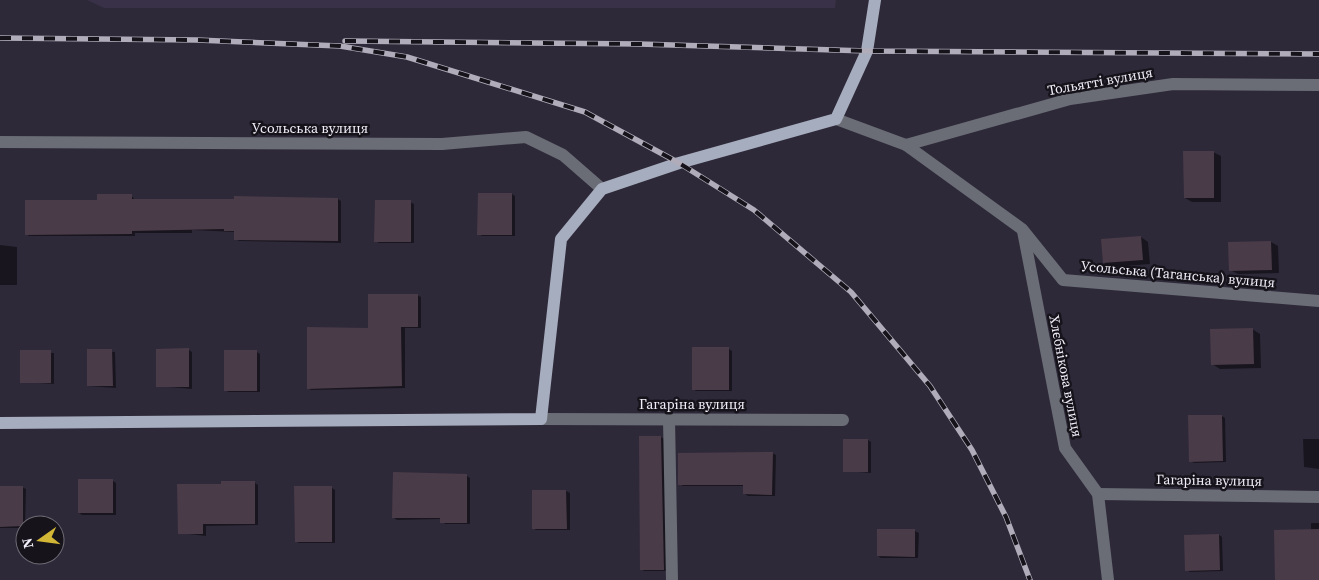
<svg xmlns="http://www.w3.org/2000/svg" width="1319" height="580" viewBox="0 0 1319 580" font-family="'Source Serif 4',serif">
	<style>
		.built { fill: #383148 }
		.shadow { fill: #0007 }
		.building { fill: #4a3b48 }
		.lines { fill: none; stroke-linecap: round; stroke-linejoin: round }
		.minor { stroke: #6a6d75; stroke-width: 12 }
		.major { stroke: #a6adbe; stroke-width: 12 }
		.rail-casing { stroke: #b0acb9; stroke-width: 5.5 }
		.rail { stroke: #16131b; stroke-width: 4; stroke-dasharray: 11; stroke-linecap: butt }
		.labels { text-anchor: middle; stroke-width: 5; stroke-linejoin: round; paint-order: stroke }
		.street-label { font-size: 14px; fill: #f2effa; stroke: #16131b }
	</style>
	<rect width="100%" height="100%" fill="#2e2939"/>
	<polygon class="built" points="87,0 836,0 835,8 104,8"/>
	<g class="shadow">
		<polygon points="1213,152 1221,156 1221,202 1192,202 1185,198"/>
		<polygon points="512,194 515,196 515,236 482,236 479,234"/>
		<polygon points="131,195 135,200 338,199 341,201 341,243 239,241 235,239 235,232 192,230 192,233 135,233 135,236 29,236 26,234 98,201"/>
		<polygon points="410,202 414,204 414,243 379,243 376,241"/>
		<polygon points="1141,237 1148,242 1150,264 1112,267 1104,263"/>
		<polygon points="1271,242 1278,246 1279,273 1238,274 1230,270"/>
		<polygon points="0,245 17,247 17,285 0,285"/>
		<polygon points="417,295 421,297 421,328 405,328 405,388 311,390 308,388 369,329"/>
		<polygon points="1252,329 1260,334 1261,368 1220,369 1212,364"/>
		<polygon points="729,349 732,351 732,391 696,391 693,389"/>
		<polygon points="88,350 115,352 116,388 88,386"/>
		<polygon points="189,350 192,352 192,389 157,386"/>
		<polygon points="22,351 54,353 54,384 22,382"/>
		<polygon points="257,352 260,354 260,392 229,392 226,391"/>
		<polygon points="1222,416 1225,418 1226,462 1194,463 1190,461"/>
		<polygon points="661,437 664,439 667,571 644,571 641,569"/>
		<polygon points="1303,439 1319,439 1319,469 1304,467"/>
		<polygon points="868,440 871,442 871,473 845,471"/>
		<polygon points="772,453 776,455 775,496 748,496 745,494 745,486 683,486 680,484"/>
		<polygon points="467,476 470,478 470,524 445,524 441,519 397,520 394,518"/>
		<polygon points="113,481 116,483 116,515 82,515 79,513"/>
		<polygon points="255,483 258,485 258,525 206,526 206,536 179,533 222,485"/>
		<polygon points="22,487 26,489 25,528 0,528 0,488"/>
		<polygon points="332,488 335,490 335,543 299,543 296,541"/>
		<polygon points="533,491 566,491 570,493 570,530 536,530 533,528"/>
		<polygon points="1311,523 1319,523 1319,580 1277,580 1311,530"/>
		<polygon points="878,531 915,531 919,533 918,558 881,558 878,556"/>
		<polygon points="1219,535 1222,537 1223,571 1190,572 1187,570"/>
	</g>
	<g class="building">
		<polygon points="1183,151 1214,151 1214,198 1184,198"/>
		<polygon points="478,193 512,193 512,235 477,235"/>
		<polygon points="97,194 132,194 132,199 234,199 234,196 338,198 338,241 234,240 234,231 224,231 224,229 132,231 132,234 25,235 25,200 97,200"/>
		<polygon points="375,200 411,200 411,242 374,242"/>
		<polygon points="1141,236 1143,260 1103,263 1101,239"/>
		<polygon points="1271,241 1272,270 1229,271 1228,242"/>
		<polygon points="368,294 418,294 418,327 401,327 402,386 307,389 307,327 368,328"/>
		<polygon points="1253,328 1254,364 1211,365 1210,329"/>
		<rect x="692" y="347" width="37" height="43"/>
		<polygon points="189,348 189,387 156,387 156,349"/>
		<polygon points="87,349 112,349 113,386 87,386"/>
		<rect x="20" y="350" width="31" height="33"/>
		<rect x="224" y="350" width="33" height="41"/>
		<polygon points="1188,415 1222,415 1223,461 1189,462"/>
		<polygon points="639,436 661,436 664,570 640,570"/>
		<rect x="843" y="439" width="25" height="33"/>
		<polygon points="773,452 772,495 743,494 743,485 678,485 678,453"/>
		<polygon points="393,472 467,474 467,523 440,523 440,518 392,518"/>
		<rect x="78" y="479" width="35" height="34"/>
		<polygon points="221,481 255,481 255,524 203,524 203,534 178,534 177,484 221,484"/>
		<polygon points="0,486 23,486 23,526 0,527"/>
		<polygon points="294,486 332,486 332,542 295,542"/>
		<polygon points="532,490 566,490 567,529 532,529"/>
		<polygon points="877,529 915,529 915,557 877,556"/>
		<polygon points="1319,529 1319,580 1275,580 1274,530"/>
		<polygon points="1219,534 1220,570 1185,571 1184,535"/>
	</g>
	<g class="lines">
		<g class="minor">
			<polyline points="836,119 906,145 1070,99 1173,84 1319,85"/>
			<polyline points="0,142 442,144 526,137 563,155 602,189"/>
			<polyline points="906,145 1022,229 1063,280 1319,301"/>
			<polyline points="1023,231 1065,448 1098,494 1108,580"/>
			<polyline points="541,419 843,420"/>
			<polyline points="669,419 672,580"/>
			<polyline points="1098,494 1319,497"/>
		</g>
		<polyline class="major" points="0,423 541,419 561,239 602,189 679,163 836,119 867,51 875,0"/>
		<g class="rail-casing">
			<g id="rail">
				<polyline points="0,38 197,40 340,46 407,57 585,112 679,163 754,210 851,292 930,386 972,450 1006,517 1030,580"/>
				<polyline points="345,41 639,44 867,51 1319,54"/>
			</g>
		</g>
		<use href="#rail" class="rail"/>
	</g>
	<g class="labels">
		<g class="street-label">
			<text transform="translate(1100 81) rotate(-10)" y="5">Тольятті вулиця</text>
			<text x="310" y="133">Усольська вулиця</text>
			<text transform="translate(1178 274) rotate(5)" y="5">Усольська (Таганська) вулиця</text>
			<text transform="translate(1066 376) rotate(79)" y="5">Хлєбнікова вулиця</text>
			<text x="692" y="409">Гагаріна вулиця</text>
			<text transform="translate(1209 480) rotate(1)" y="5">Гагаріна вулиця</text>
		</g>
	</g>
	<g transform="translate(40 540) rotate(256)"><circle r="24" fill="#16131b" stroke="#6e6b74"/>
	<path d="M0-4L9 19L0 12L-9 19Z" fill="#d2b635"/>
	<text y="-8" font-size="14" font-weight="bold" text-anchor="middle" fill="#f2effa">N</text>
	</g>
</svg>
